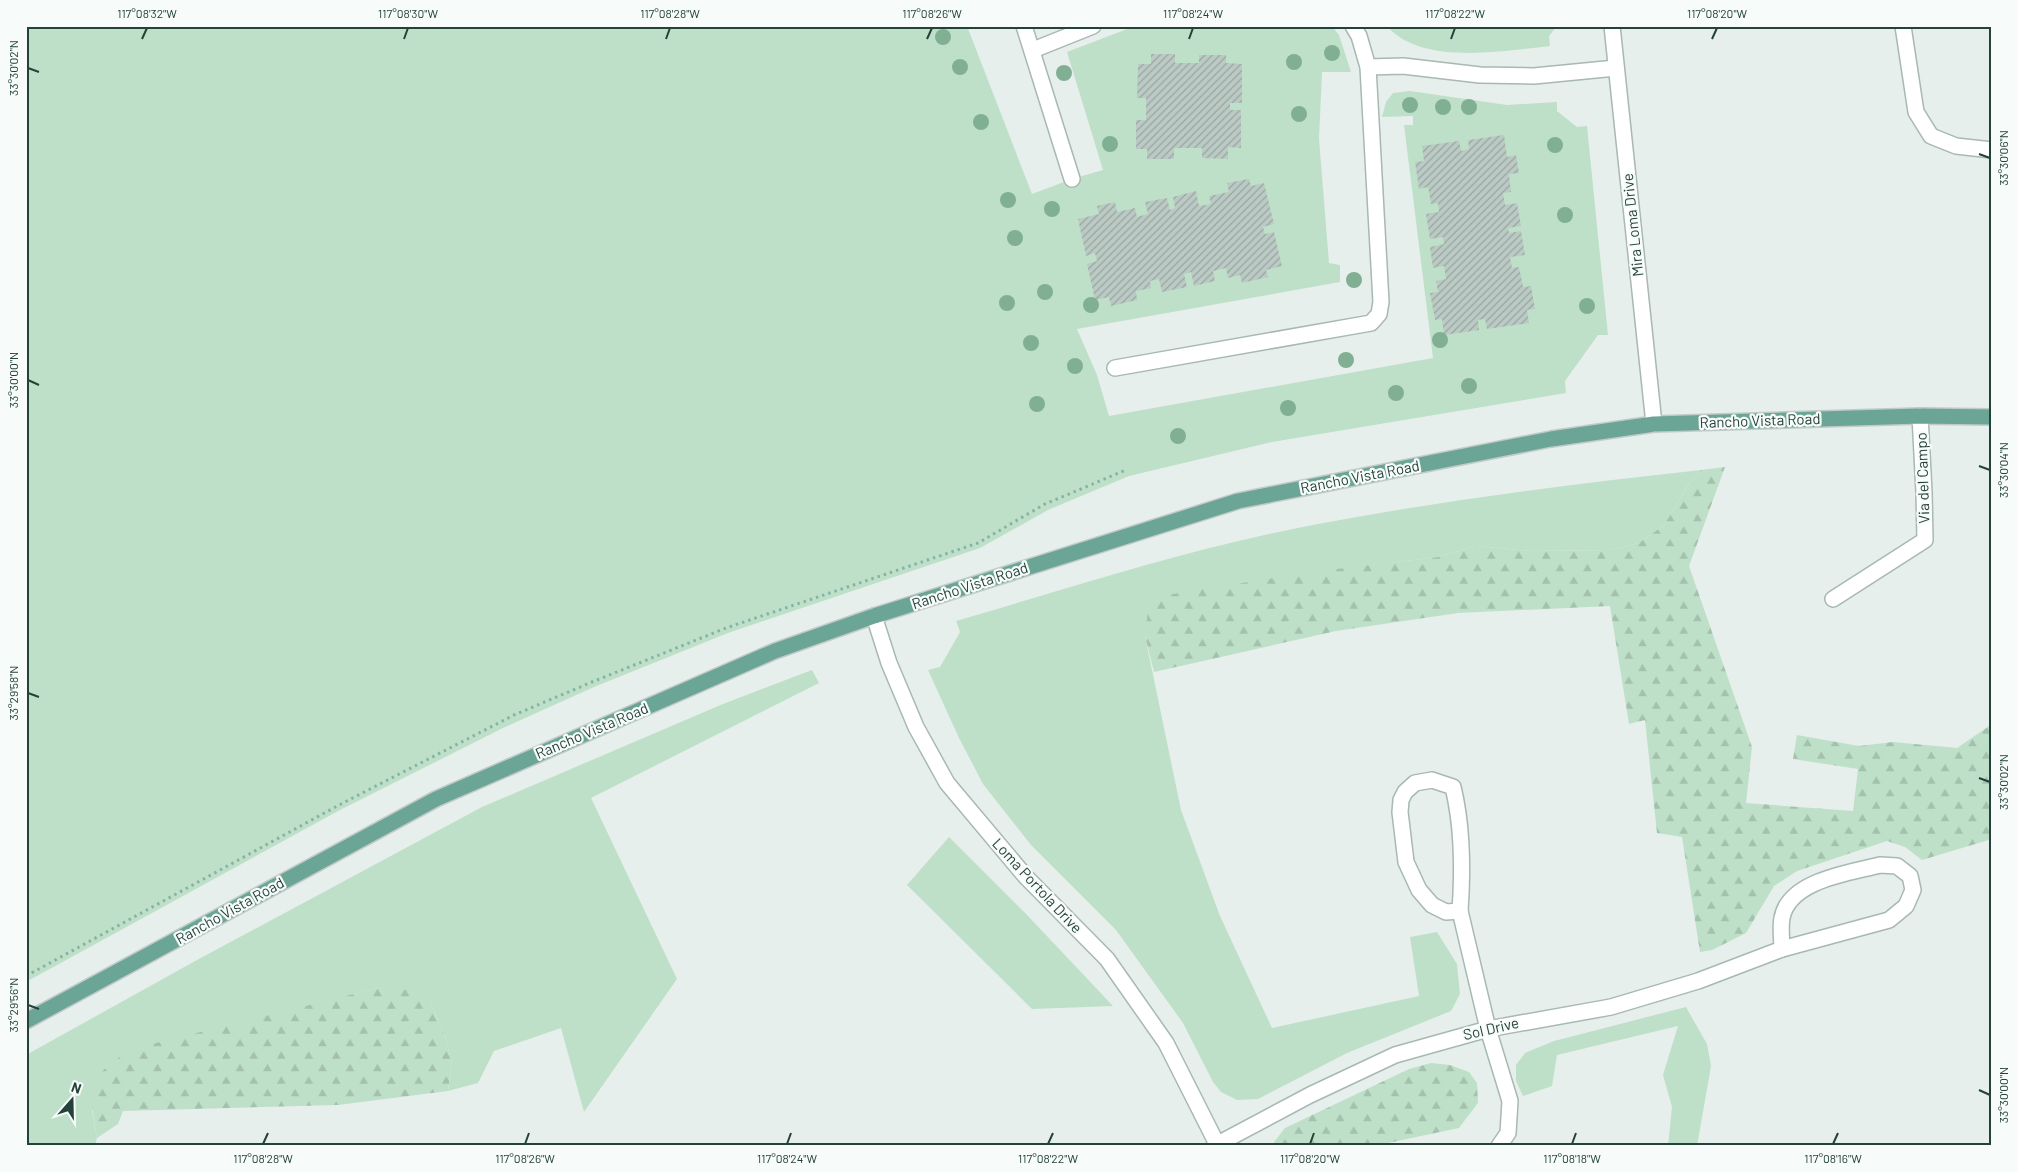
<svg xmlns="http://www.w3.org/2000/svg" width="2018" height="1172" viewBox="0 0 2018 1172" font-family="Barlow,sans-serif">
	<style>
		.green { fill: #bfe0c8 }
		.forest { fill: url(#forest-firs) }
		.building { fill: url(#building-hatch) }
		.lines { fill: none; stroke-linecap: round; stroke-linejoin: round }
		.minor-casing { stroke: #a8b8b2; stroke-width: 18 }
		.major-casing { stroke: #c2cac8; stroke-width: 18 }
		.path { stroke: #86b3a5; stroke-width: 3; stroke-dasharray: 2.5 4; stroke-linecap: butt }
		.minor { stroke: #fff; stroke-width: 15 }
		.major { stroke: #6aa596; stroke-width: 15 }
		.tree { fill: #80af93 }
		.ticks { fill: none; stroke: #24423a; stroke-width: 2 }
		.labels { text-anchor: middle; stroke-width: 4.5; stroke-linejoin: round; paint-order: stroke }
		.street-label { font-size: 15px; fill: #24423a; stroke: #f7fbf9 }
		.neatline { fill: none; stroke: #24423a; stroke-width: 2 }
		.ticks-label { font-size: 12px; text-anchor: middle; fill: #24423a }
	</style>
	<defs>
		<pattern id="forest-firs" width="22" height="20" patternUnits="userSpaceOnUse" patternTransform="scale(1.25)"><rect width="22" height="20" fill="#bfe0c8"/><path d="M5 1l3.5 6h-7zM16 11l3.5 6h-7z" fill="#a4c1ad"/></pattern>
		<pattern id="building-hatch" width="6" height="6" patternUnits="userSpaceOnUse" patternTransform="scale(1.25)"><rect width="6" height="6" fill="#bbcac4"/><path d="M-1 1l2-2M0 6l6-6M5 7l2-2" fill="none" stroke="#98a6a0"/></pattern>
	</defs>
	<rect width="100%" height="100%" fill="#e6efeb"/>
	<g class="green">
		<polygon points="26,26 967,26 1032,194 1072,179 1103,170 1067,52 1135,26 1332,26 1339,35 1351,72 1322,72 1319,139 1329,263 1340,265 1340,282 1077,329 1097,375 1109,416 1433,358 1404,125 1413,125 1413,116 1382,117 1386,102 1393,93 1410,91 1507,105 1557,102 1557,111 1577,127 1587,126 1608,335 1598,335 1565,381 1566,393 1272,442 1129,476 1048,510 980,548 728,633 594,687 503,728 340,810 26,982"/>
		<path d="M 1387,26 L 1557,26 L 1549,36 L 1550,46 C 1503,51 1421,66 1387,26 Z"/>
		<path d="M 1701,470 L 1689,484 L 1664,525 L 1639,543 L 1611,550 L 1532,551 L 1476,546 L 1438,557 L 1388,563 L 1145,636 L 1181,810 L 1220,916 L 1272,1028 L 1419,996 L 1410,937 L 1437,932 L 1457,964 L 1460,994 L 1451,1011 L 1347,1053 L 1258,1099 L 1237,1100 L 1221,1092 L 1213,1082 L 1183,1023 L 1116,930 L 1031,845 L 983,784 L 959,738 L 928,670 L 940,667 L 960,632 L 956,621 C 1076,586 1195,547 1318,524 C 1445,500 1573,484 1701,470 Z"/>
		<polygon points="812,670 819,683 591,798 677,979 584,1112 561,1028 494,1051 478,1083 448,1091 452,1064 446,1040 430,1002 382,987 258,1019 92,1110 97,1138 95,1146 26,1146 26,1055 197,960 482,807 723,704"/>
		<polygon points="949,837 1029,917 1113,1006 1032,1009 907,885"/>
		<polygon points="1686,1007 1707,1044 1711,1066 1697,1146 1668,1146 1672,1107 1663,1075 1678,1026 1557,1055 1552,1086 1523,1096 1516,1081 1516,1065 1525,1053 1554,1041"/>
	</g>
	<g class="forest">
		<polygon points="1725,467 1689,566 1752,747 1746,803 1853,811 1858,769 1793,759 1797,735 1859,746 1893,742 1957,748 1992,724 1992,839 1922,860 1905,847 1887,841 1797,871 1774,886 1746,933 1712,950 1700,952 1682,837 1657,833 1645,720 1629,724 1610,606 1458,613 1336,631 1154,672 1145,636 1148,609 1160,596 1311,572 1438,557 1476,546 1532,551 1611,550 1639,543 1664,525 1689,484 1701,470"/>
		<path d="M 382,987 L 409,990 L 430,1002 L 446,1040 L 452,1064 L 448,1091 L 338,1105 L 123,1111 L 118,1124 L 97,1138 C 95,1125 89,1096 94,1083 C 101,1068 118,1058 132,1049 Z"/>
		<polygon points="1431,1063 1450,1065 1469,1072 1477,1083 1478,1103 1459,1128 1374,1146 1275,1146 1274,1142 1285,1128 1409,1069"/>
	</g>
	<g class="building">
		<polygon points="1151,54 1175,54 1175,63 1199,63 1199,55 1226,55 1226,63 1242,64 1242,103 1230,103 1230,110 1241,110 1241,148 1228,147 1228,159 1202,158 1202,148 1174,148 1174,159 1147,159 1147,149 1136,149 1136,120 1146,120 1146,98 1137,98 1138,64 1151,64"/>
		<polygon points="1504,135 1507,157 1516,155 1519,173 1509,174 1511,192 1503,193 1505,205 1517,203 1521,226 1508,228 1509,233 1521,231 1525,255 1510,257 1512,268 1519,267 1523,287 1531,286 1535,309 1527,310 1529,323 1487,329 1485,319 1478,320 1479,330 1444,335 1442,319 1435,320 1430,293 1438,292 1436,281 1446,279 1444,266 1433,268 1430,247 1444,244 1443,237 1430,239 1426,214 1439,212 1438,203 1431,204 1428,187 1419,189 1415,162 1424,161 1422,146 1459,141 1461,151 1469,149 1468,140"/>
		<polygon points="1249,179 1251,186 1264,183 1274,224 1263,227 1265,234 1274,232 1282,266 1266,270 1268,277 1242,283 1240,275 1228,278 1226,268 1213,271 1215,281 1194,286 1191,272 1184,274 1187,287 1162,292 1159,279 1150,281 1151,288 1136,291 1137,300 1111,306 1109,297 1095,300 1087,264 1097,261 1095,253 1086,256 1078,219 1099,214 1097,206 1115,202 1117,212 1135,208 1137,217 1148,214 1145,202 1167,198 1170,210 1175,208 1173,197 1196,191 1199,206 1211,204 1209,196 1229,192 1227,183"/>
	</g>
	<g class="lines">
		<g class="minor-casing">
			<g id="minor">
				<polyline points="1024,26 1072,179"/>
				<polyline points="1612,26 1654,424"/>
				<polyline points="1903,26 1916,112 1931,136 1956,146 1992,150"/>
				<polyline points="1033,50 1093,26"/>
				<polyline points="1368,67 1403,66 1480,75 1534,76 1616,68"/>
				<polyline points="1115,368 1371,323 1379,314 1381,302 1368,67 1359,36 1353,26"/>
				<polyline points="1833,599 1925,540 1924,492 1920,416"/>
				<polyline points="874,616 889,663 916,727 947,783 1026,877 1107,959 1166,1043 1218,1146"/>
				<path d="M 1432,780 L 1453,787 C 1463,828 1463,869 1460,911 L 1446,912 L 1432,905 L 1419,890 L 1406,862 L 1400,812 L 1401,800 L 1405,792 L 1415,783 Z"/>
				<path d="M 1880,865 L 1897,866 L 1910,876 L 1913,890 L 1906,906 L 1889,920 L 1782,949 C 1782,940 1780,927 1782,918 C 1789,880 1850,873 1880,865 Z"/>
				<polyline points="1460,911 1488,1029 1510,1101 1508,1133 1499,1146"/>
				<polyline points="1214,1146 1310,1095 1395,1055 1488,1029 1611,1007 1698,981 1782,949"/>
			</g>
		</g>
		<g class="major-casing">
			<polyline id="major" points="26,1021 436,799 775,651 874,616 1238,501 1551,439 1654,424 1920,416 1992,417"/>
		</g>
		<polyline class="path" points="26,976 339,805 514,715 592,682 726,628 978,543 1045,504 1126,470"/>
		<use href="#minor" class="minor"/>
		<use href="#major" class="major"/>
	</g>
	<g class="tree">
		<circle cx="943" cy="37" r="8"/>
		<circle cx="1332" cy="53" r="8"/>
		<circle cx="1294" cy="62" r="8"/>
		<circle cx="960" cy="67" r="8"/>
		<circle cx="1064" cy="73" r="8"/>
		<circle cx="1410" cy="105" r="8"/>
		<circle cx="1443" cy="107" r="8"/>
		<circle cx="1469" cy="107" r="8"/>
		<circle cx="1299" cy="114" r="8"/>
		<circle cx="981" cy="122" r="8"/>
		<circle cx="1110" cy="144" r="8"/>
		<circle cx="1555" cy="145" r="8"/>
		<circle cx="1008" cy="200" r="8"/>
		<circle cx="1052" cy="209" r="8"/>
		<circle cx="1565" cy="215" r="8"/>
		<circle cx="1015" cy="238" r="8"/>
		<circle cx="1354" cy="280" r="8"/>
		<circle cx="1045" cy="292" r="8"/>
		<circle cx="1007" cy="303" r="8"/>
		<circle cx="1091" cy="305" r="8"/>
		<circle cx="1587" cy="306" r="8"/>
		<circle cx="1440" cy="340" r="8"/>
		<circle cx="1031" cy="343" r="8"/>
		<circle cx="1346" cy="360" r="8"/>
		<circle cx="1075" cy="366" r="8"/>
		<circle cx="1469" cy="386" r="8"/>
		<circle cx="1396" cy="393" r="8"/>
		<circle cx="1037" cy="404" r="8"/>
		<circle cx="1288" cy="408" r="8"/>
		<circle cx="1178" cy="436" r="8"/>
	</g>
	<path class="ticks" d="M 142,39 L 147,28M 404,39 L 408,28M 666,39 L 670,28M 927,39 L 932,28M 1189,39 L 1193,28M 1451,39 L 1455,28M 1712,39 L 1717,28M 28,68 L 39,72M 1979,154 L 1990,158M 28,380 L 39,385M 1979,466 L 1990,470M 28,693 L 39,697M 1979,778 L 1990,782M 28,1005 L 39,1009M 1979,1090 L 1990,1095M 263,1144 L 268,1133M 525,1144 L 529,1133M 787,1144 L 791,1133M 1048,1144 L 1053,1133M 1310,1144 L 1314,1133M 1572,1144 L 1576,1133M 1833,1144 L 1838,1133"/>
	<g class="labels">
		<g class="street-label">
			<text transform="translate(1633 225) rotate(-96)" y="5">Mira Loma Drive</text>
			<text transform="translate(1760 421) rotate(-2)" y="5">Rancho Vista Road</text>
			<text transform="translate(1360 477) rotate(-11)" y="5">Rancho Vista Road</text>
			<text transform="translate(1923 478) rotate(-92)" y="5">Via del Campo</text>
			<text transform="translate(970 586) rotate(-18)" y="5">Rancho Vista Road</text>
			<text transform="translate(592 731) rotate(-23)" y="5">Rancho Vista Road</text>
			<text transform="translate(1037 886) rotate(47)" y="5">Loma Portola Drive</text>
			<text transform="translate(230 911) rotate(-29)" y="5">Rancho Vista Road</text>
			<text transform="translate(1491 1029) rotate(-13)" y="5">Sol Drive</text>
		</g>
	</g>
	<rect width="2018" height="1172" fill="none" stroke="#f7fbf9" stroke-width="55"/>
	<g transform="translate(72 1100) rotate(20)" stroke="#f7fbf9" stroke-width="4" paint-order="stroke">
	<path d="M0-4L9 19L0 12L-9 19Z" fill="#24423a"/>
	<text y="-8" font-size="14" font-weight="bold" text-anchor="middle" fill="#24423a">N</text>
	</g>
	<rect x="28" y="28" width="1962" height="1116" class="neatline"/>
	<g class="ticks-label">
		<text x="147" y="18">117°08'32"W</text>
		<text x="408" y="18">117°08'30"W</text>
		<text x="670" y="18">117°08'28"W</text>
		<text x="932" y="18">117°08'26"W</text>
		<text x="1193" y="18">117°08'24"W</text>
		<text x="1455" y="18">117°08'22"W</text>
		<text x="1717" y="18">117°08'20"W</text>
		<text transform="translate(14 68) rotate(-90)" y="4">33°30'02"N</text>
		<text transform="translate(2004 158) rotate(-90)" y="4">33°30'06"N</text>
		<text transform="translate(14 380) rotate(-90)" y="4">33°30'00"N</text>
		<text transform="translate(2004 470) rotate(-90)" y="4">33°30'04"N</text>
		<text transform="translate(14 693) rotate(-90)" y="4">33°29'58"N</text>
		<text transform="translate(2004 782) rotate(-90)" y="4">33°30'02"N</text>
		<text transform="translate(14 1005) rotate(-90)" y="4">33°29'56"N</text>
		<text transform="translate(2004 1095) rotate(-90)" y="4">33°30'00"N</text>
		<text x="263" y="1163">117°08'28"W</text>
		<text x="525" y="1163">117°08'26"W</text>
		<text x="787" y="1163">117°08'24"W</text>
		<text x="1048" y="1163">117°08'22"W</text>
		<text x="1310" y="1163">117°08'20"W</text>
		<text x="1572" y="1163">117°08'18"W</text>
		<text x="1833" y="1163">117°08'16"W</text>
	</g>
</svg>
